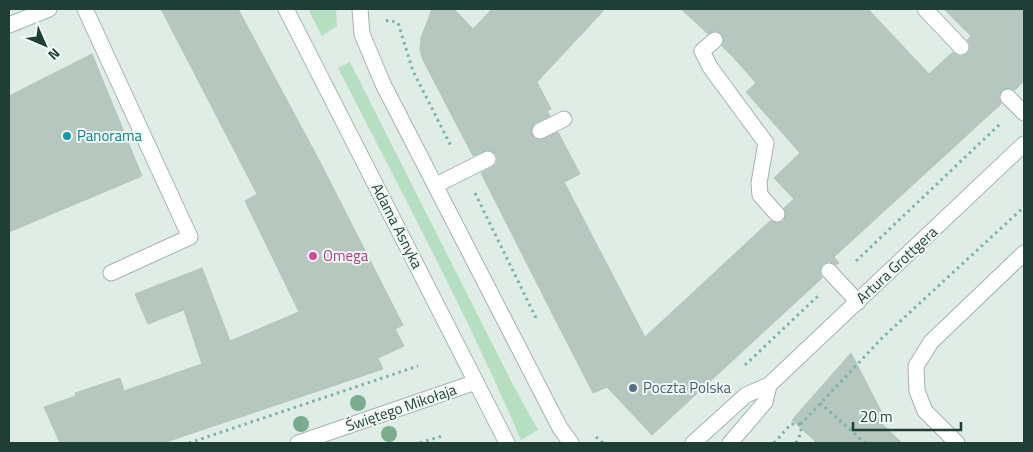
<svg xmlns="http://www.w3.org/2000/svg" width="1033" height="452" viewBox="0 0 1033 452" font-family="'Titillium Web',sans-serif">
	<style>
		.green { fill: #b6dfc1 }
		.building { fill: #b5c7bf; stroke: #b2c6bd }
		.lines { fill: none; stroke-linecap: round; stroke-linejoin: round }
		.service-casing { stroke: #a2b4ad; stroke-width: 17 }
		.minor-casing { stroke: #a2b4ad; stroke-width: 17 }
		.secondary-casing { stroke: #9db9af; stroke-width: 17 }
		.path { stroke: #7db3a1; stroke-width: 3; stroke-dasharray: 2.5 4; stroke-linecap: butt }
		.service { stroke: #fff; stroke-width: 15 }
		.minor { stroke: #fff; stroke-width: 15 }
		.secondary { stroke: #fff; stroke-width: 15 }
		.tree { fill: #7aac8d }
		.culture-dot { fill: #0f9aa8; stroke: #f0f8f4; stroke-width: 2 }
		.hotel-dot { fill: #d1479c; stroke: #f0f8f4; stroke-width: 2 }
		.service-dot { fill: #5c6f8a; stroke: #f0f8f4; stroke-width: 2 }
		.labels { text-anchor: middle; stroke-width: 4; stroke-linejoin: round; paint-order: stroke }
		.culture-label { font-size: 15px; fill: #0d838f; stroke: #f0f8f4; text-anchor: start }
		.street-label { font-size: 15px; fill: #1f3e35; stroke: #f0f8f4 }
		.hotel-label { font-size: 15px; fill: #b23c85; stroke: #f0f8f4; text-anchor: start }
		.service-label { font-size: 15px; fill: #4e5e75; stroke: #f0f8f4; text-anchor: start }
	</style>
	<rect width="100%" height="100%" fill="#e0ece6"/>
	<g class="green">
		<polygon points="308,9 336,9 337,26 322,36"/>
		<path d="M 350,62 L 513,385 L 538,430 L 521,440 C 466,312 401,191 338,68 Z"/>
	</g>
	<g class="building">
		<polygon points="161,9 238,9 320,162 403,325 395,329 404,346 378,358 383,369 163,443 60,443 44,407 76,396 75,393 120,378 124,391 202,364 184,310 148,324 135,294 202,268 230,341 299,312 245,201 257,194"/>
		<polygon points="432,9 454,9 473,29 492,9 605,9 537,82 551,109 547,111 550,116 535,123 531,131 534,138 540,140 558,132 580,174 564,182 645,337 770,221 778,223 784,221 786,213 784,208 794,199 774,178 800,153 746,92 756,83 734,58 722,46 724,39 722,34 714,31 708,34 681,9 868,9 929,74 953,52 958,56 963,56 968,53 970,49 970,44 967,40 971,36 944,9 1024,9 1024,81 1015,90 1010,88 1002,90 999,95 1001,104 834,257 839,263 836,265 831,262 826,262 822,265 820,273 822,278 652,435 607,387 593,393 554,317 481,173 496,165 497,159 496,154 488,150 473,156 423,60 420,50 421,38"/>
		<polygon points="92,54 142,176 9,232 9,96"/>
		<polygon points="851,353 883,415 878,420 902,443 817,443 792,420"/>
	</g>
	<g class="lines">
		<g class="service-casing">
			<g id="service">
				<polyline points="85,9 190,237 111,273"/>
				<polyline points="925,9 961,47"/>
				<polyline points="715,40 702,51 710,67 766,143 759,183 760,195 777,214"/>
				<polyline points="1008,97 1024,113"/>
				<polyline points="540,131 564,119"/>
				<polyline points="436,185 488,159"/>
				<polyline points="829,271 858,302"/>
				<polyline points="957,443 925,411 917,391 916,366 931,342 1024,253"/>
			</g>
		</g>
		<g class="minor-casing">
			<g id="minor">
				<polyline points="286,9 507,443"/>
				<polyline points="360,9 362,34 383,84 560,428 571,443"/>
				<polyline points="298,443 476,382"/>
				<polyline points="693,443 746,395 769,385 1024,144"/>
				<polyline points="730,443 765,402 769,385"/>
			</g>
		</g>
		<g class="secondary-casing">
			<polyline id="secondary" points="9,25 49,9"/>
		</g>
		<g class="path">
			<polyline points="386,21 389,20 398,23 413,71 452,148"/>
			<polyline points="475,193 536,318"/>
			<polyline points="856,261 1000,124"/>
			<polyline points="745,365 818,296"/>
			<polyline points="820,403 865,443"/>
			<polyline points="596,437 603,443"/>
			<polyline points="189,443 418,366"/>
			<polyline points="420,443 442,436"/>
			<polyline points="774,443 791,424 801,424"/>
			<polyline points="796,443 801,433 801,424 882,338 1024,207"/>
		</g>
		<use href="#service" class="service"/>
		<use href="#minor" class="minor"/>
		<use href="#secondary" class="secondary"/>
	</g>
	<g class="tree">
		<circle cx="358" cy="403" r="8"/>
		<circle cx="301" cy="424" r="8"/>
		<circle cx="389" cy="434" r="8"/>
	</g>
	<circle class="culture-dot" cx="67" cy="136" r="5"/>
	<circle class="hotel-dot" cx="313" cy="256" r="5"/>
	<circle class="service-dot" cx="633" cy="388" r="5"/>
	<g class="labels">
		<g class="culture-label">
			<text x="77" y="141">Panorama</text>
		</g>
		<g class="street-label">
			<text transform="translate(397 226) rotate(63)" y="5">Adama Asnyka</text>
			<text transform="translate(897 265) rotate(-43)" y="5">Artura Grottgera</text>
			<text transform="translate(401 408) rotate(-19)" y="5">Świętego Mikołaja</text>
		</g>
		<g class="hotel-label">
			<text x="323" y="261">Omega</text>
		</g>
		<g class="service-label">
			<text x="643" y="393">Poczta Polska</text>
		</g>
	</g>
	<rect width="1033" height="452" fill="none" stroke="#1f3e35" stroke-width="20"/>
	<g transform="translate(45 45) rotate(135)" stroke="#f0f8f4" stroke-width="4" paint-order="stroke">
	<path d="M0-4L9 19L0 12L-9 19Z" fill="#1f3e35"/>
	<text y="-8" font-size="14" font-weight="bold" text-anchor="middle" fill="#1f3e35">N</text>
	</g>
	<path d="M853 422v8h108v-8" fill="none" stroke="#1f3e35" stroke-width="2.5"/>
	<text x="860" y="422" font-size="15" fill="#1f3e35" stroke="#f0f8f4" stroke-width="4" paint-order="stroke">20 m</text>
</svg>
